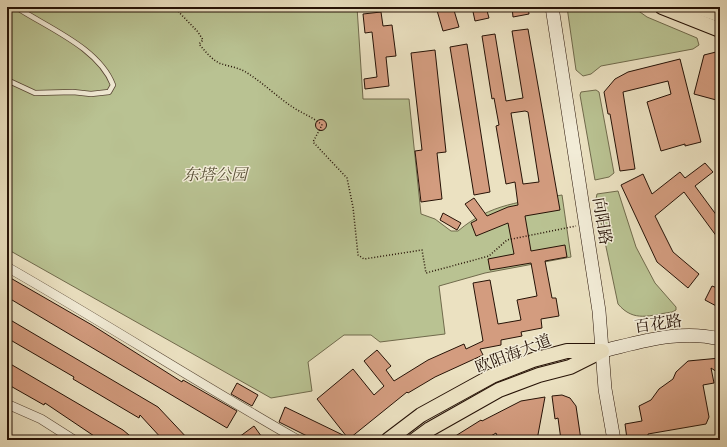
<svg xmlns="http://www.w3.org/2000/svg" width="727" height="447" viewBox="0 0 727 447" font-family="'EB Garamond','Noto Serif SC',serif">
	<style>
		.green { fill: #b9c292; stroke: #706a4c }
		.building { fill: #d39c7f; stroke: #261206; fill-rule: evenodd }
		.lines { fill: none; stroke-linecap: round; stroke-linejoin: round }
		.service-casing { stroke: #574635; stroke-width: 6 }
		.minor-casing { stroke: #574635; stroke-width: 10 }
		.secondary-casing { stroke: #261206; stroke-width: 14 }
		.primary-casing { stroke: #261206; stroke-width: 16 }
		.path { stroke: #261206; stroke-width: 1.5; stroke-dasharray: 1 2; stroke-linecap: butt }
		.service { stroke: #f2ecd7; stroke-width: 4.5 }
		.minor { stroke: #f2ecd7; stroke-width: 9 }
		.secondary { stroke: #f2ecd7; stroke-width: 13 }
		.primary { stroke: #ebe1c1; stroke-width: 14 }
		.labels { text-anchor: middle; stroke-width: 3; stroke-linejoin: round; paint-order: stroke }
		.park-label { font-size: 16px; font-style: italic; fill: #595037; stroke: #f2ecd7 }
		.street-label { font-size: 16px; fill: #261206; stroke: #f2ecd7 }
	</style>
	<rect width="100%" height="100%" fill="#ebe1c1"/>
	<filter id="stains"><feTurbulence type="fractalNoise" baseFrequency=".005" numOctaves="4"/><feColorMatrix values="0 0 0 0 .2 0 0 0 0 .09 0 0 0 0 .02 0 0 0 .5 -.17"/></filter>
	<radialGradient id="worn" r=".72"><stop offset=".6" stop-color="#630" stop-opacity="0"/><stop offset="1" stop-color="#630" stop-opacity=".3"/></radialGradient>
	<g class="green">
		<path d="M 7,7 L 357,7 L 363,99 L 409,99 L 421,214 L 435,219 L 451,231 L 458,231 C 491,203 522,202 562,195 L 571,257 L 485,273 L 439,286 L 445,334 L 380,342 L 371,335 L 344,335 L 308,362 L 312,391 L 271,398 L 7,249 Z"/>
		<polygon points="567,7 633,7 647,17 697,38 699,45 693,49 601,66 591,74 583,76 576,70"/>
		<polygon points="596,90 599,92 614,173 609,177 595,180 580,95 581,92"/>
		<path d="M 618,191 L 636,247 L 655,283 L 676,307 L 676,310 L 672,312 C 650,315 634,323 618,304 L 596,199 L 597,194 Z"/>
	</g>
	<g class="building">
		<polygon points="436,7 453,7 459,27 443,31"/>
		<polygon points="472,7 486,7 489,18 475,21"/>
		<polygon points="512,7 528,7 529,14 513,17"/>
		<polygon points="381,12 383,26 392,25 396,56 386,57 389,86 365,89 364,79 377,77 372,32 365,33 363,14"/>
		<path d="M 528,29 L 560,210 L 525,216 L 531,251 L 565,245 L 567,257 L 545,261 L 552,298 L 556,298 L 559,316 L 541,319 L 542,328 L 521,332 L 522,336 L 501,340 L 501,345 L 480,349 L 483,355 L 435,377 L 408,393 L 407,392 L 350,438 L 354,440 L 315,440 L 279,422 L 285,407 L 347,437 L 317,399 L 353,369 L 374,395 L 384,386 L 364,361 L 377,350 L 391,366 L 386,370 L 394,381 L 428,360 L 464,344 L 466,349 L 483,341 L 473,283 L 490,280 L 498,324 L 521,320 L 517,300 L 537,296 L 531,263 L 490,270 L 488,259 L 514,254 L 508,223 L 476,236 L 471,223 L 477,220 L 465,204 L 474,198 L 487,216 L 508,207 L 518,205 L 515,182 L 506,184 L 496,126 L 499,125 L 494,98 L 492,99 L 482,36 L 495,34 L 506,101 L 523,98 L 512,31 ZM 525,111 L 528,112 L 539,182 L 523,184 L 511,113 Z"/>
		<polygon points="467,44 490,192 474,195 450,47"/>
		<polygon points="435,50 446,152 437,153 442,199 421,202 415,151 422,150 411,53"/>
		<polygon points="716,52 720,53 720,101 694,94 704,55"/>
		<polygon points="680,59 701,142 685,146 685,144 661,151 647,102 671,94 668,81 623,92 635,169 620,171 610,114 608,114 604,92 615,79 628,72"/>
		<circle cx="321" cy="125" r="5.5"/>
		<polygon points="705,163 713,172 695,186 720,220 720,241 684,192 655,216 673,252 699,274 688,288 657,262 621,185 643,174 652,194 680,172 685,178"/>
		<polygon points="443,213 461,223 457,230 440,220"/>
		<polygon points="7,276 92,325 182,382 183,380 237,411 227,428 7,297"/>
		<polygon points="712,286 720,289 720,308 705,300"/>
		<polygon points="7,318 158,407 189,440 163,440 140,415 139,418 73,379 74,377 7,338"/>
		<polygon points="720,358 720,374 711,368 714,383 703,385 709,417 706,424 648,434 648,440 627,439 625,424 642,421 639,406 651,400 659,389 673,379 676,372 688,361"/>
		<polygon points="7,362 123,430 135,440 100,440 45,403 44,405 7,384"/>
		<polygon points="237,383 258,395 252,406 231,394"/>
		<polygon points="562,395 570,398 576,406 581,440 561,440 558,418 555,419 552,396"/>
		<polygon points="545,397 537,440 499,440 496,433 484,440 449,440 481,420 482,421 521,401"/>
		<polygon points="254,426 264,440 235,440"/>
	</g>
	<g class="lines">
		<g class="service-casing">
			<path id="service" d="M 7,80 L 35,93 L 73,92 L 91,94 L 109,92 L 113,85 C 99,48 48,28 16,7"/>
		</g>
		<g class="minor-casing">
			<g id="minor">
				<path d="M 7,267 C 105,323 200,384 298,440"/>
				<polyline points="7,404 41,419 74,440"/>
			</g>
		</g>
		<g class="secondary-casing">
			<g id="secondary">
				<polyline points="552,7 599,311 605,389 614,440"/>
				<path d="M 602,351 C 641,342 680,329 720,339"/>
			</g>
		</g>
		<g class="primary-casing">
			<g id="primary">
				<polyline points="662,7 720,30"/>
				<polyline points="697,7 720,15"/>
				<polyline points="388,440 421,415 492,376 533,360 567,351 602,351"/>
				<polyline points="415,440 430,429 499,390 539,375 570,367 598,353"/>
			</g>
		</g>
		<path class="path" d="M 174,7 L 198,32 L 203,40 L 199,44 C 205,51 210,58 219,63 C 227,66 236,67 244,71 C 261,81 275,95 291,106 C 301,113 313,117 322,125 L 313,142 L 347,178 L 353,207 L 358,255 L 364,259 L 422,250 L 426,273 L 489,256 L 507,240 L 576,226"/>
		<use href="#service" class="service"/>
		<use href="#minor" class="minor"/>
		<use href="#secondary" class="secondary"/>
		<use href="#primary" class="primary"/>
	</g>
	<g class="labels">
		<g class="park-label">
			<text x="215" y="180">东塔公园</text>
		</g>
		<g class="street-label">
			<text transform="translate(603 221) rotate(81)" y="6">向阳路</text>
			<text transform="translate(658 323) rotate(-8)" y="6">百花路</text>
			<text transform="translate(513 353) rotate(-21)" y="6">欧阳海大道</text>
		</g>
	</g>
	<rect width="727" height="447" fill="none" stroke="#ebe1c1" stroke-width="24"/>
	<rect x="8" y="8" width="711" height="431" fill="none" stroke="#261206" stroke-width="2"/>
	<rect x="12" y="12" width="703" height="423" fill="none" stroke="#261206"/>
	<rect width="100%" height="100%" filter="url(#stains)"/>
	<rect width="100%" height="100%" fill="url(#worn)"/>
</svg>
